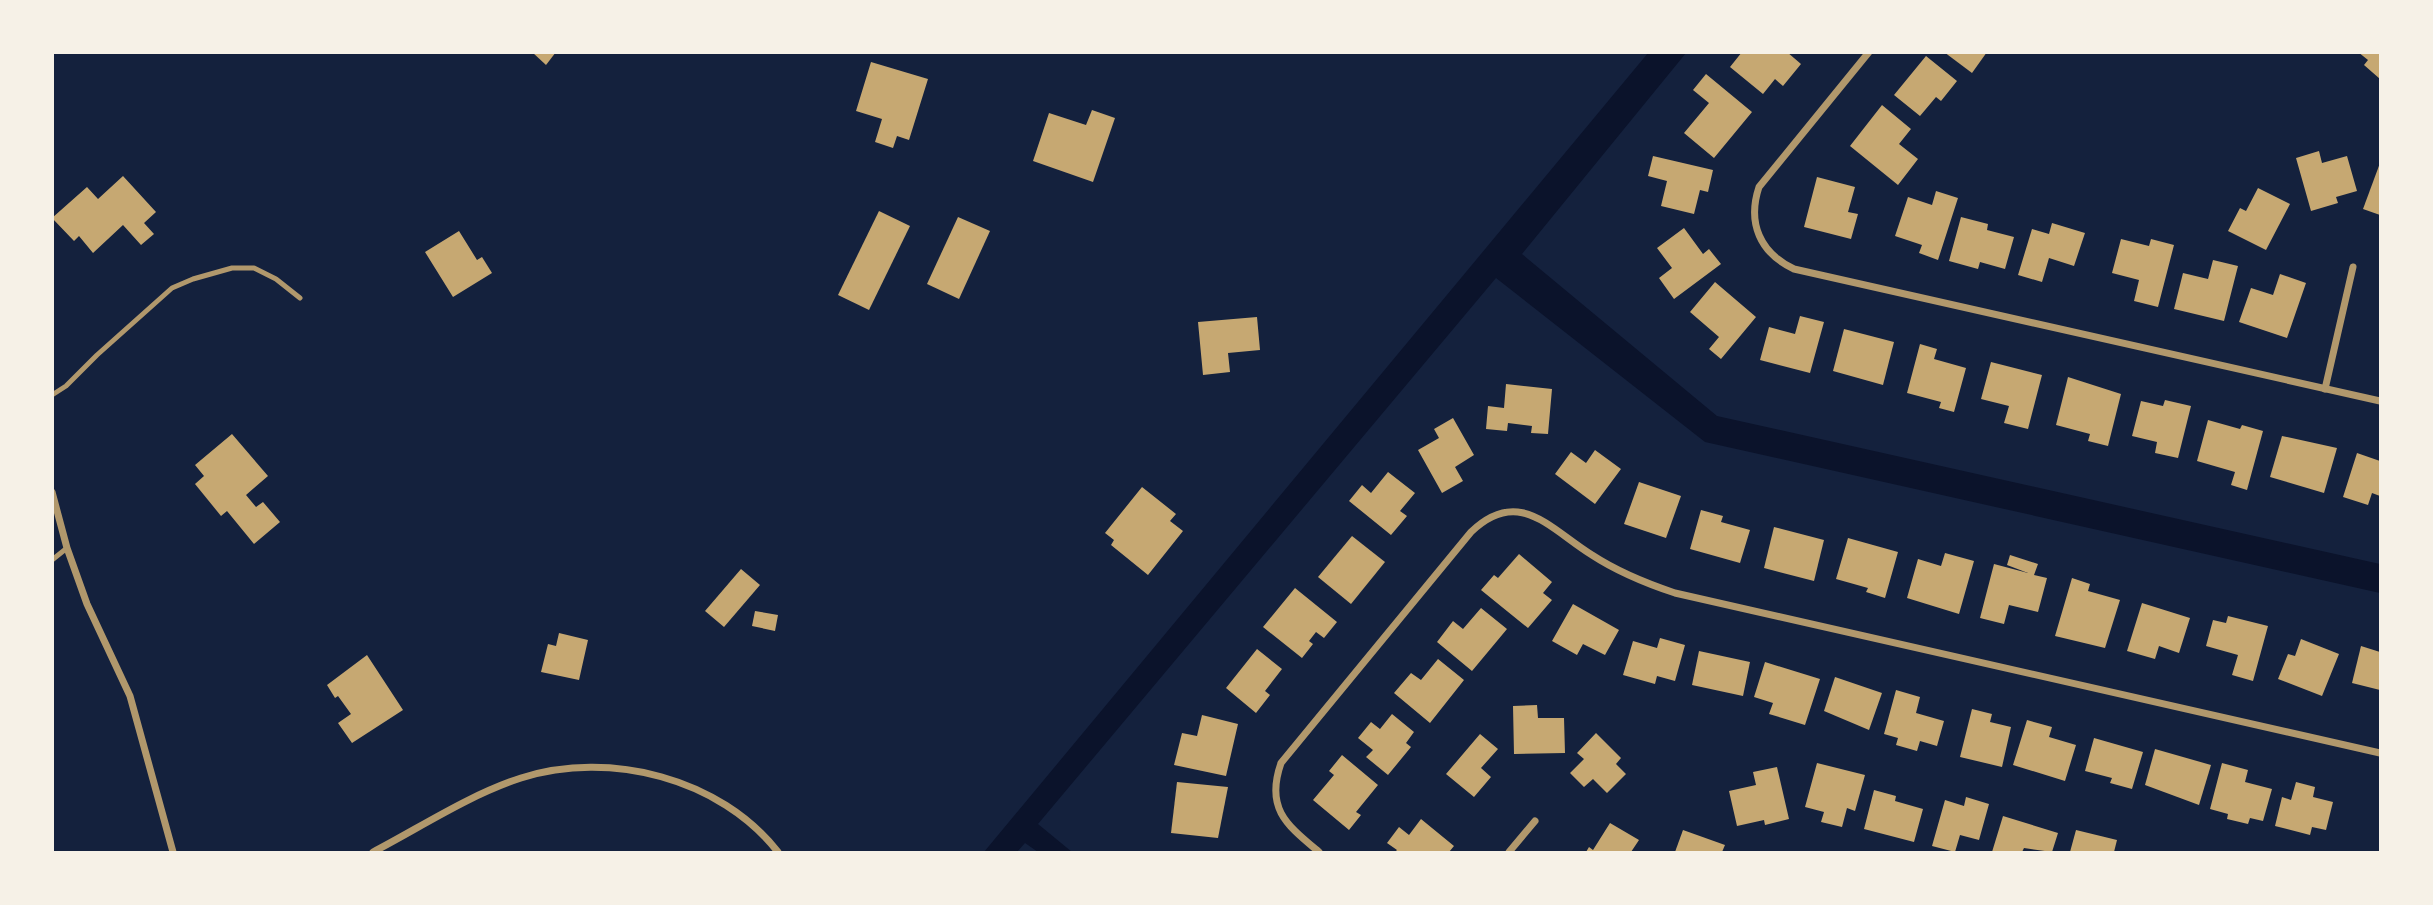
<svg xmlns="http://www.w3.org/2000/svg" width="2433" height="905" viewBox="0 0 2433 905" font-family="'Nunito Sans',sans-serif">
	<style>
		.water { fill: #0b132b }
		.building { fill: #c6a872 }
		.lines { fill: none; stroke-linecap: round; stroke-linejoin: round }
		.service { stroke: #b1986c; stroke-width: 5 }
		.minor { stroke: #b1986c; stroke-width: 7 }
	</style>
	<rect width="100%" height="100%" fill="#14213d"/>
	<polygon class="water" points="1648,53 1686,53 1522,254 1717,416 2380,564 2380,593 1705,442 1496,278 1038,824 1072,852 1038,852 1025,843 1017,852 984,852"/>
	<g class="building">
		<polygon points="532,52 556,52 546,65"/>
		<polygon points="1742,52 1787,52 1801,64 1783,86 1775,79 1763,94 1730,67"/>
		<polygon points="1944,52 1987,52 1972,73"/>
		<polygon points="2358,52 2380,52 2380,79 2364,65 2368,60"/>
		<polygon points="1926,56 1957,81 1941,101 1936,97 1920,116 1894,95"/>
		<polygon points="871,62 928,79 909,140 897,136 893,148 875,142 882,119 856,111"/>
		<polygon points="1706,74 1752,112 1714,158 1684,133 1709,103 1693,90"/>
		<polygon points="1882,105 1911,129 1899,144 1918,159 1898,185 1850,146"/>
		<polygon points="1092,110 1115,118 1093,182 1033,161 1049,113 1086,125"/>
		<polygon points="2319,151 2322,163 2347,156 2357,191 2336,197 2338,203 2311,211 2296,158"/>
		<polygon points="1653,156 1713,170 1708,192 1700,190 1694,214 1661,206 1667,181 1648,176"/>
		<polygon points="2380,163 2380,215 2363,209"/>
		<polygon points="123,176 156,212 144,223 154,234 141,245 123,225 93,253 79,236 74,241 52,218 87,187 98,199"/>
		<polygon points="1817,177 1855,187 1848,212 1858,214 1851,239 1804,227"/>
		<polygon points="2258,188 2290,204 2266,250 2228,231 2240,208 2246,211"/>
		<polygon points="1936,191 1958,198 1938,260 1919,253 1922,245 1895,236 1908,197 1932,205"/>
		<polygon points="879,211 910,226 869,310 838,295"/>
		<polygon points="958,217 990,231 959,299 927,284"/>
		<polygon points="1961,217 1988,224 1987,230 2014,237 2005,269 1980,262 1978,269 1949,261"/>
		<polygon points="2052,223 2085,233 2074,266 2049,258 2042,282 2018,275 2032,229 2049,234"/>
		<polygon points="1684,228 1703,254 1709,249 1721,264 1674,299 1659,278 1672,268 1657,248"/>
		<polygon points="459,231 477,260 482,257 492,273 453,297 425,252"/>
		<polygon points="2121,239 2149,246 2151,239 2174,245 2158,307 2134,301 2139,280 2112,273"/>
		<polygon points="2213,260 2238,266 2224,321 2174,309 2183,273 2208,279"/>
		<polygon points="2280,274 2306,283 2287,338 2239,322 2251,288 2273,295"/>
		<polygon points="1715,282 1756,317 1721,359 1709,349 1719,337 1690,312"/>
		<polygon points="1800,316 1824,322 1810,373 1760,360 1769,327 1795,334"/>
		<polygon points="1257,317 1260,350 1228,353 1230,372 1203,375 1198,322"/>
		<polygon points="1844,329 1894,342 1883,385 1833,371"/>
		<polygon points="1920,344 1937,349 1934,359 1966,368 1954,412 1939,408 1941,402 1907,393"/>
		<polygon points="1991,362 2042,375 2028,429 2004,423 2009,406 1981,399"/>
		<polygon points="2068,377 2121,394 2108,446 2088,441 2090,434 2056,425"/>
		<polygon points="1506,384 1552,389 1548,434 1531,433 1532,426 1508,423 1507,431 1486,429 1488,406 1504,408"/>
		<polygon points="2165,400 2191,406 2178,458 2155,453 2157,442 2132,436 2141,401 2163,406"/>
		<polygon points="1453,418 1474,455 1455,467 1463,481 1442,493 1418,450 1439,438 1434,429"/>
		<polygon points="2208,420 2240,429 2242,425 2263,431 2247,490 2231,485 2235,472 2197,461"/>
		<polygon points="232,434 268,476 246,495 256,507 263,502 280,522 254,544 227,511 221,516 195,484 204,476 195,465"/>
		<polygon points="2282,436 2337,448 2324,493 2270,477"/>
		<polygon points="1595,450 1621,469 1595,504 1555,474 1571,452 1586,463"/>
		<polygon points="2357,453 2380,461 2380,496 2372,493 2368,505 2343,497"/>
		<polygon points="1388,472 1415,493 1400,511 1407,516 1391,535 1349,501 1362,485 1371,493"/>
		<polygon points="1639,482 1681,496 1666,538 1624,524"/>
		<polygon points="1142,487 1176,514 1170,521 1183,531 1148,575 1111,545 1114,540 1105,533"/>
		<polygon points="1701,510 1723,516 1721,522 1750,530 1740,563 1690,549"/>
		<polygon points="1774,527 1824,540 1814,581 1764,568"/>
		<polygon points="1352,536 1385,562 1351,604 1318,577"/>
		<polygon points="1848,538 1898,552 1885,598 1866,592 1868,588 1836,579"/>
		<polygon points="1945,553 1974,561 1959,614 1907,598 1918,559 1941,566"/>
		<polygon points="1519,554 1552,582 1543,593 1552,600 1528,628 1481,590 1494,575 1498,578"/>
		<polygon points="2010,555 2038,564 2034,575 2047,578 2038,612 2009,605 2004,624 1980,618 1994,564 2028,573 2007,565"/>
		<polygon points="741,569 760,585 724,627 705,611"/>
		<polygon points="2072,578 2090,584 2088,591 2120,600 2105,648 2055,636"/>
		<polygon points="1295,588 1337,622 1324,638 1316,632 1309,641 1313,644 1302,658 1263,627"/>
		<polygon points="2142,603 2190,618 2179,653 2159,646 2155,659 2127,651"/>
		<polygon points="1573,604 1619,630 1605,655 1583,644 1577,655 1552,641"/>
		<polygon points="1481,608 1507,629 1472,671 1437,642 1453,621 1463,629"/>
		<polygon points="755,611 778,615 775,631 752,626"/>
		<polygon points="2228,616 2268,626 2253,681 2232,675 2238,655 2206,646 2213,620 2226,623"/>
		<polygon points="559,633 588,640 579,680 541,672 548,644 556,646"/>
		<polygon points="1660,638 1685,645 1675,681 1657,676 1655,684 1623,675 1633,641 1657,648"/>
		<polygon points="2301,639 2339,654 2322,696 2278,679 2288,654 2295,656"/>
		<polygon points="2361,646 2380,652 2380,690 2352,683"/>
		<polygon points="1257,649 1282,669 1265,691 1270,695 1256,713 1226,688"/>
		<polygon points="1699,651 1750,662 1743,696 1692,685"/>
		<polygon points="367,655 403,710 352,743 338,723 351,714 338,696 335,698 327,685"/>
		<polygon points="1438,659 1464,680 1430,723 1394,693 1411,673 1421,680"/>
		<polygon points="1765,662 1820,679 1805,725 1769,714 1773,703 1754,697"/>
		<polygon points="1835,677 1882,693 1869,730 1824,711"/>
		<polygon points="1896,690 1920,697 1916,713 1944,721 1937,746 1920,741 1917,751 1896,745 1898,738 1884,734"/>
		<polygon points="1537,705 1538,718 1564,718 1565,753 1514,754 1513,706"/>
		<polygon points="1972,709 1992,714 1990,722 2011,727 2002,767 1960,757"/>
		<polygon points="1392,714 1414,732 1406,743 1411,747 1388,775 1366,757 1373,750 1358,738 1371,722 1380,729"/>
		<polygon points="1202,715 1238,724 1226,776 1174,765 1182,733 1197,736"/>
		<polygon points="2027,720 2052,727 2049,737 2076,745 2065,781 2013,765"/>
		<polygon points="1596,733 1621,758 1616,764 1626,774 1607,793 1593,779 1584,787 1570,773 1584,759 1577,753"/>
		<polygon points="1480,734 1498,749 1481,768 1491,777 1474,797 1446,774"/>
		<polygon points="2094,738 2143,752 2132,789 2110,783 2112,778 2085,771"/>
		<polygon points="2155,749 2211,765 2199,805 2145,785"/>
		<polygon points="1342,755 1378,785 1356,812 1361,815 1349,830 1313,800 1334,775 1329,771"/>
		<polygon points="1817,763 1865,775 1855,811 1847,808 1842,827 1821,822 1824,812 1805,807"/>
		<polygon points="2222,763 2248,770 2245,782 2272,789 2263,821 2250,818 2248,824 2227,819 2228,814 2210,809"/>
		<polygon points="1777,767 1789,819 1765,825 1764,820 1737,826 1729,791 1756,785 1753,772"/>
		<polygon points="1177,782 1228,787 1218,838 1171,833"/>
		<polygon points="2296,782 2315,787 2313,797 2333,802 2326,830 2312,827 2310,835 2275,826 2282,797 2291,800"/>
		<polygon points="1874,790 1896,796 1895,801 1923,809 1914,842 1864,829"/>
		<polygon points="1966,797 1989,804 1979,840 1960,835 1955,852 1932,846 1945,800 1964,806"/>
		<polygon points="2003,816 2058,833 2052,852 2024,848 2022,852 1992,852"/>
		<polygon points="1421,819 1454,846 1449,852 1395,852 1397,850 1387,843 1399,827 1409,835"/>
		<polygon points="1610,823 1639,840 1631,852 1586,852 1589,847 1593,850"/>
		<polygon points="1683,830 1725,845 1722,852 1675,852"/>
		<polygon points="2076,830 2117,840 2114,852 2070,852"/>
	</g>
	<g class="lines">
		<g class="service">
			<polyline points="52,395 66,386 97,355 172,288 193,279 232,268 254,268 276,279 300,298"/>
			<polyline points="52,560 67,548"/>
		</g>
		<g class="minor">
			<path d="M 1869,52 L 1759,187 C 1747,223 1760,253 1794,269 L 2380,401"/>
			<polyline points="2325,389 2353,267"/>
			<polyline points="52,492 67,548 87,604 130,696 173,852"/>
			<path d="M 373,852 C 421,827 469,795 521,778 C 610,750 720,778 778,852"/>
			<path d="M 1319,852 C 1287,825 1265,809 1281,763 L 1471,532 C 1519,486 1550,529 1592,555 C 1618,572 1645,583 1675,593 L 2380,753"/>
			<polyline points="1509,852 1535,821"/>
		</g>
	</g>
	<rect width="2433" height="905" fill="none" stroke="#f6f1e7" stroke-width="108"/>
</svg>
